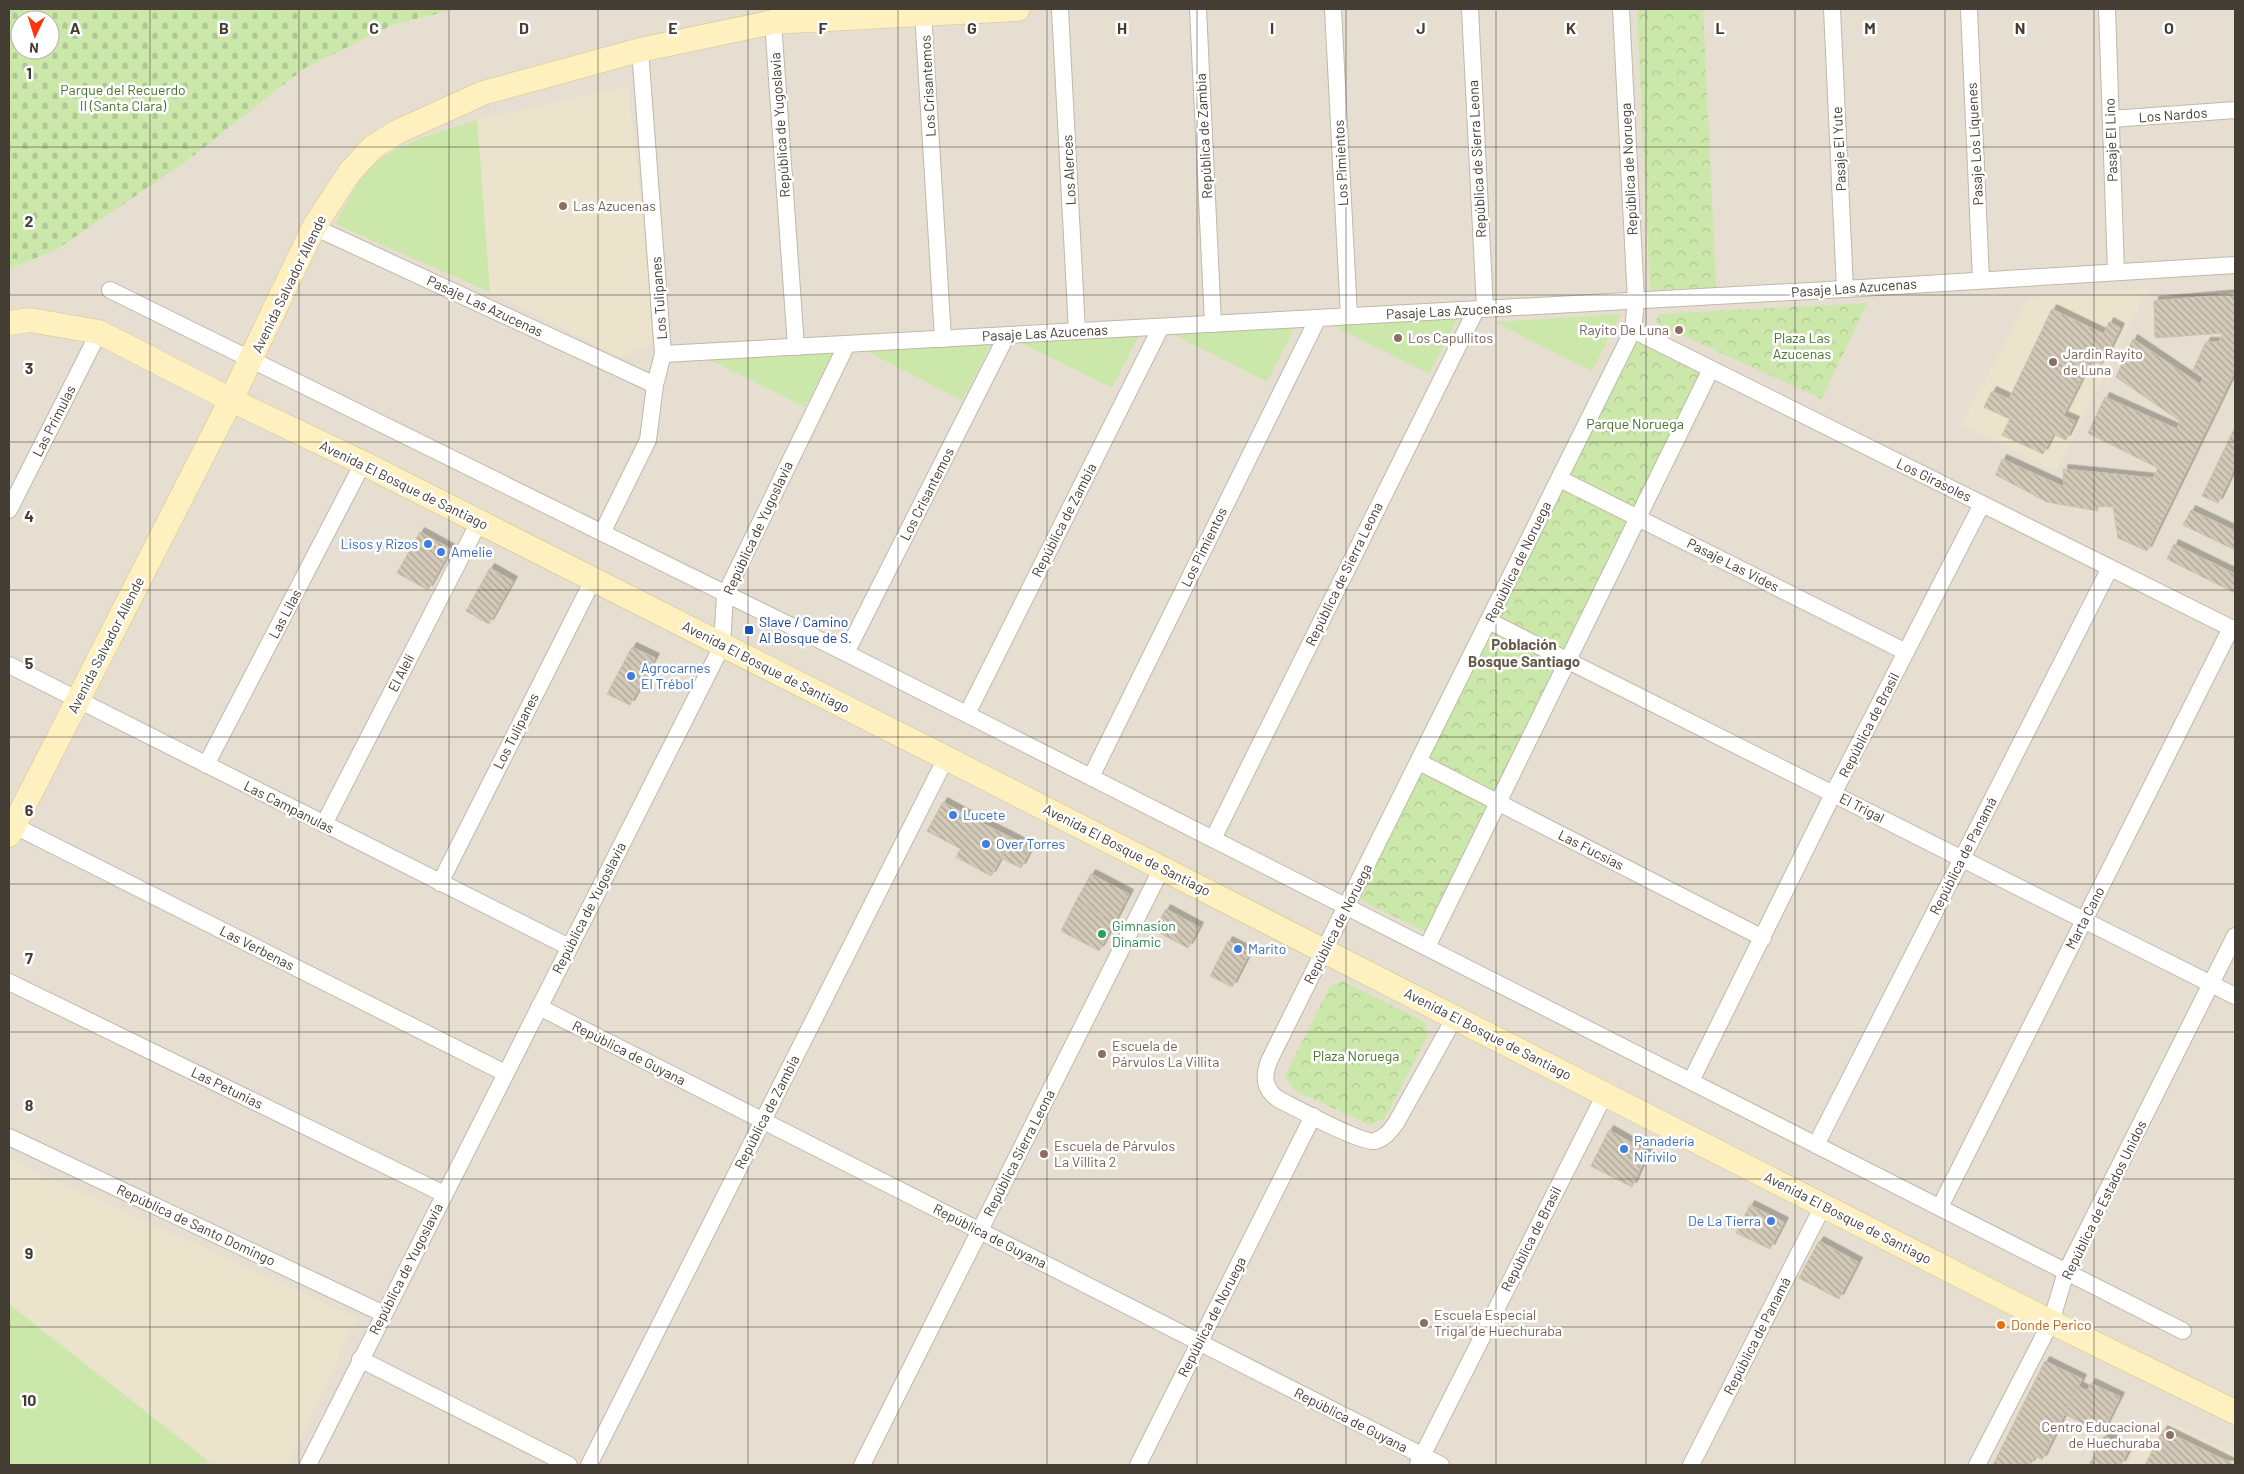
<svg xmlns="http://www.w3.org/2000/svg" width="2244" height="1474" viewBox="0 0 2244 1474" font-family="Barlow,sans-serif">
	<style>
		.residential { fill: #e6dfd1 }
		.education { fill: #ebe3cc }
		.green { fill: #cbe7aa }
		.cemetery { fill: url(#cemetery-stones); fill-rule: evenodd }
		.park { fill: url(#park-crowns) }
		.building { fill: url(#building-back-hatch); stroke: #cec1ab; filter: url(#shadow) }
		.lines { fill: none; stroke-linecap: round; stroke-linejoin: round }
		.street-casing { stroke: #c0b8a8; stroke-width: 18 }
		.secondary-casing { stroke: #d3c291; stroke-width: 25 }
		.street { stroke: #fff; stroke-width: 16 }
		.secondary { stroke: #fff0bf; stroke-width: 24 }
		.grid { fill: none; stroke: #433d33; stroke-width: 1; stroke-opacity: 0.55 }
		.education-dot { fill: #8d6e63; stroke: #fff; stroke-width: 2 }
		.shop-dot { fill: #3f7fe0; stroke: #fff; stroke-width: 2 }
		.transit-dot { fill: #1a4fb4; stroke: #fff; stroke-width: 2 }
		.leisure-dot { fill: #2e9e5b; stroke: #fff; stroke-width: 2 }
		.food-dot { fill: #e8710a; stroke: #fff; stroke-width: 2 }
		.labels { text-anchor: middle; stroke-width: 5; stroke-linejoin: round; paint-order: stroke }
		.street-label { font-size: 14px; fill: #433d33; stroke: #fff }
		.park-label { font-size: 14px; fill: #437526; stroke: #fff }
		.education-label { font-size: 14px; fill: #785e54; stroke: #fff; text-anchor: start }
		.shop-label { font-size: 14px; fill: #366cbe; stroke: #fff; text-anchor: start }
		.transit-label { font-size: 14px; fill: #164399; stroke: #fff; text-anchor: start }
		.leisure-label { font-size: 14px; fill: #27864d; stroke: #fff; text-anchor: start }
		.food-label { font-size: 14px; fill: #c56008; stroke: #fff; text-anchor: start }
		.neighbourhood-label { font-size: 15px; font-weight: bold; fill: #665b4a; stroke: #fff }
		.grid-label { font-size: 16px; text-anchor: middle; font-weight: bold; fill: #433d33; stroke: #fff; stroke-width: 5; stroke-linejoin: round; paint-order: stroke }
	</style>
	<defs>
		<pattern id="cemetery-stones" width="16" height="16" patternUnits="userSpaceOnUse" patternTransform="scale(1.25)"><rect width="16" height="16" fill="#cbe7aa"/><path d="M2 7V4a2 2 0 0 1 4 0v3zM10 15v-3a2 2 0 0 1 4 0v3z" fill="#b0c793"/></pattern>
		<pattern id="park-crowns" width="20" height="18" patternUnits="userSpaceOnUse" patternTransform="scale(1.25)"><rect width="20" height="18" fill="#cbe7aa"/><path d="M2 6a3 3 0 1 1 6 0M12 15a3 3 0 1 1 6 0" fill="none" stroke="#b0c793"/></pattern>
		<pattern id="building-back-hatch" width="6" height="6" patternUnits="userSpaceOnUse" patternTransform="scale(1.25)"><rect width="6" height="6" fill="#d3c9b8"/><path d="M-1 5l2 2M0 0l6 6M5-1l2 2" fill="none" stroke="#ada496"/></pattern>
		<filter id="shadow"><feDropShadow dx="4.5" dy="-4.5" stdDeviation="0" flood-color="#0004"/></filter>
	</defs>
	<rect width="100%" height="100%" fill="#f2ede3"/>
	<polygon class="residential" points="456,9 2235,9 2235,1465 204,1465 206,1460 9,1304 9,269 56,250 184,163 305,68 393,25"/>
	<g class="education">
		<polygon points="628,86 657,341 621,357 490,292 477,120"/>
		<polygon points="2149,288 2055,472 1961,425 2028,298"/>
		<polygon points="9,1159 357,1318 288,1465 219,1465 207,1460 9,1304"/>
		<polygon points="2156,1415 2235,1454 2235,1465 2127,1465"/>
	</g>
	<g class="green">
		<path d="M 477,120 L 490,292 L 335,224 C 346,205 360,174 378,161 C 405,140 445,131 477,120 Z"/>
		<polygon points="1621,314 1592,371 1495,322"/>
		<polygon points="1458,318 1429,374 1332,325"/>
		<polygon points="1296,325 1267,382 1171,333"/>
		<polygon points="1141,332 1112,388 1015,340"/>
		<polygon points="991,344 962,400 866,351"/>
		<polygon points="834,351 805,407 708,359"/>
		<polygon points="9,1304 207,1460 204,1465 9,1465"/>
	</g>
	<path class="cemetery" d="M 9,9 L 456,9 L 393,25 L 305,68 L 184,163 L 56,250 L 9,269 ZM 20,20 L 50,20 L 50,50 L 20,50 Z"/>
	<g class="park">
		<polygon points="1637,9 1703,9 1716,287 1650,290"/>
		<polygon points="1867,303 1822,399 1655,323 1659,314"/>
		<polygon points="1635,338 1702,375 1427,933 1359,899"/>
		<polygon points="1342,981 1425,1022 1428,1035 1385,1118 1370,1125 1294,1090 1285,1076 1329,988"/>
	</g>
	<g class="building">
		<polygon points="2235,294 2235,371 2147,551 2118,538 2113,507 2098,506 2098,511 2047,502 1996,475 2002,459 2064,487 2063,469 2153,478 2158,468 2088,433 2105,397 2177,429 2180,421 2116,377 2133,339 2200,384 2204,376 2193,370 2206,342 2219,342 2223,333 2155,338 2154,301"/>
		<polygon points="2052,309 2104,334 2109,322 2120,328 2102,365 2091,360 2063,416 2075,421 2066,440 2053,434 2043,454 2002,435 2010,419 1984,407 1992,391 2009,399"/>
		<polygon points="2235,427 2235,467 2218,503 2202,496"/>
		<polygon points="2191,510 2235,531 2235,550 2183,525"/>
		<polygon points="420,532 451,549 428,590 397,573"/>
		<polygon points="2174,544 2235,574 2235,593 2167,559"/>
		<polygon points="490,568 513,581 489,624 466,611"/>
		<polygon points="632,647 655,658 630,705 607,694"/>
		<polygon points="943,802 976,820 961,849 927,831"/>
		<polygon points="976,820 1012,838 991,876 956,857"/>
		<polygon points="1012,838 1031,848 1021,868 1001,858"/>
		<polygon points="1091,874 1129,894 1115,921 1076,901"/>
		<polygon points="1076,901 1115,921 1099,951 1061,931"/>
		<polygon points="1166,909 1199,927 1188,948 1154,930"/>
		<polygon points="1228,941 1250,952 1232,987 1210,976"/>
		<polygon points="1609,1130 1648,1152 1632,1187 1591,1166"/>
		<polygon points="1750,1205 1784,1222 1770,1249 1736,1233"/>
		<polygon points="1819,1241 1858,1262 1839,1299 1799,1278"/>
		<polygon points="2045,1361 2082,1379 2042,1460 2035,1456 2030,1465 1993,1465"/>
		<polygon points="2091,1383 2120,1397 2102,1433 2064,1414 2078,1386 2087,1391"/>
		<polygon points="2163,1430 2235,1465 2145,1465"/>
		<polygon points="2104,1436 2129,1449 2121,1465 2089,1465"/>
	</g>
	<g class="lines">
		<g class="street-casing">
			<g id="street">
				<polyline points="1060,9 1077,331"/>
				<polyline points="1198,9 1213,324"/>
				<polyline points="1333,9 1349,316"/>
				<polyline points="1470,9 1485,309"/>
				<polyline points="1832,9 1845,289"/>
				<polyline points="1969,9 1981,280"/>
				<polyline points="2107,9 2116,272"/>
				<polyline points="923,13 943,339"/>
				<polyline points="773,22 796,347"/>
				<polyline points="2111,119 2235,110"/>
				<polyline points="314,227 655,385"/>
				<polyline points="110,290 846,653 2183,1331"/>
				<polyline points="1633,330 2235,630"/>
				<polyline points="663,354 1845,289 2235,265"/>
				<polyline points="1560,479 1906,652"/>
				<polyline points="9,510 99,332"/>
				<polyline points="602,533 648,440 655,385 663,354 640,50"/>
				<polyline points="1489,621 2235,996"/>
				<polyline points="846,653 1007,335"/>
				<polyline points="9,665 569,947"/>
				<polyline points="967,714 1161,327"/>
				<polyline points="1419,762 1763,938"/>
				<polyline points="206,765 363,463"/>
				<polyline points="1091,777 1318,318"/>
				<polyline points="9,823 505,1073"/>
				<polyline points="324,824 479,522"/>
				<polyline points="1213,839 1476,310"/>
				<polyline points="440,883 593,580"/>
				<polyline points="1427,947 1711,369"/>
				<polyline points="9,982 444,1194"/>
				<polyline points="539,1007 1441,1465"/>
				<path d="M 1455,1017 L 1396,1123 C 1390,1131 1385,1138 1375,1141 C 1362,1144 1294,1107 1278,1099 C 1263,1088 1263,1075 1270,1059 L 1633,330 L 1636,301 L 1621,9"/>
				<polyline points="1691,1081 1833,794 1982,504"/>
				<polyline points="9,1137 384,1314"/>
				<polyline points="1816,1145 2110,568"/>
				<polyline points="1940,1207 2231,628"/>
				<polyline points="360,1359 569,1465"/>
				<polyline points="1418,1464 1605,1094"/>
				<polyline points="308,1465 722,646 725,595 847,344"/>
				<polyline points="589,1465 946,758"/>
				<polyline points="862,1465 1162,868"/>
				<polyline points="1138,1465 1313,1116"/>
				<polyline points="1691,1465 1823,1206"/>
				<polyline points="1977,1465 2051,1322 2066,1272 2235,936"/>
			</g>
		</g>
		<g class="secondary-casing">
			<g id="secondary">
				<polyline points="9,323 30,320 99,332 231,400 363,463 946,758 2051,1322 2235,1412"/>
				<polyline points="9,835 231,400 314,227 349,173 373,147 397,132 483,93 640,50 773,22 1018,9"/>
			</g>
		</g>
		<use href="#street" class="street"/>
		<use href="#secondary" class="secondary"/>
	</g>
	<path class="grid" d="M 150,9 L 150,1465M 299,9 L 299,1465M 449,9 L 449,1465M 598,9 L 598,1465M 748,9 L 748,1465M 898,9 L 898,1465M 1047,9 L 1047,1465M 1197,9 L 1197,1465M 1346,9 L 1346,1465M 1496,9 L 1496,1465M 1646,9 L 1646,1465M 1795,9 L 1795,1465M 1945,9 L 1945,1465M 2094,9 L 2094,1465M 9,147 L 2235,147M 9,295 L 2235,295M 9,442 L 2235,442M 9,590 L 2235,590M 9,737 L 2235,737M 9,884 L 2235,884M 9,1032 L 2235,1032M 9,1179 L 2235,1179M 9,1327 L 2235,1327"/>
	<g class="education-dot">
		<circle cx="563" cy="206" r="5"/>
		<circle cx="1679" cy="330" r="5"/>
		<circle cx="1398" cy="338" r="5"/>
		<circle cx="2053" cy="362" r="5"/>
		<circle cx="1102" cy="1054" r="5"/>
		<circle cx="1044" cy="1154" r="5"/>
		<circle cx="1424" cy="1323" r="5"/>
		<circle cx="2170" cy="1435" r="5"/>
	</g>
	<g class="shop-dot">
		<circle cx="428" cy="544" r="5"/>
		<circle cx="441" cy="552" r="5"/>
		<circle cx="631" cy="676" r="5"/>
		<circle cx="953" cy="815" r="5"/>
		<circle cx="986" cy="844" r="5"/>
		<circle cx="1238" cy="949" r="5"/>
		<circle cx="1624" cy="1149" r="5"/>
		<circle cx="1771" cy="1221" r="5"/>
	</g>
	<rect class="transit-dot" x="744" y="625" width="10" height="10" rx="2.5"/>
	<circle class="leisure-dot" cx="1102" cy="934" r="5"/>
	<circle class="food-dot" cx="2001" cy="1325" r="5"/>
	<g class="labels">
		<g class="street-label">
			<text transform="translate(928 86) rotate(-93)" y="5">Los Crisantemos</text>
			<text transform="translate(2173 115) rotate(-4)" y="5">Los Nardos</text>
			<text transform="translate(780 125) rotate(-94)" y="5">República de Yugoslavia</text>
			<text transform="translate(1204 136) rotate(-93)" y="5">República de Zambia</text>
			<text transform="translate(2111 140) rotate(-92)" y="5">Pasaje El Lino</text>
			<text transform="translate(1975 144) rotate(-93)" y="5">Pasaje Los Líquenes</text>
			<text transform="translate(1839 149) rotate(-93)" y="5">Pasaje El Yute</text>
			<text transform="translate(1477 159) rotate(-93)" y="5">República de Sierra Leona</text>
			<text transform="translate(1341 163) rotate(-93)" y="5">Los Pimientos</text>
			<text transform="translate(1629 169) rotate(-93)" y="5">República de Noruega</text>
			<text transform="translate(1069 170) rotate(-93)" y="5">Los Alerces</text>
			<text transform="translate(289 284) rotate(-64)" y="5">Avenida Salvador Allende</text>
			<text transform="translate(1854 288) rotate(-4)" y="5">Pasaje Las Azucenas</text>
			<text transform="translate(659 298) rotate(-94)" y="5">Los Tulipanes</text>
			<text transform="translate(485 306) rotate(25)" y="5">Pasaje Las Azucenas</text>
			<text transform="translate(1449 311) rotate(-3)" y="5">Pasaje Las Azucenas</text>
			<text transform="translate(1045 333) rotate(-3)" y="5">Pasaje Las Azucenas</text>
			<text transform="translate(54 421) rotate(-63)" y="5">Las Primulas</text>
			<text transform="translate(1934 480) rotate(26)" y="5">Los Girasoles</text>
			<text transform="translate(404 485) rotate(26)" y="5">Avenida El Bosque de Santiago</text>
			<text transform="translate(927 494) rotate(-63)" y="5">Los Crisantemos</text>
			<text transform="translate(1064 520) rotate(-63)" y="5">República de Zambia</text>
			<text transform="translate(758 528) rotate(-65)" y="5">República de Yugoslavia</text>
			<text transform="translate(1204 547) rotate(-64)" y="5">Los Pimientos</text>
			<text transform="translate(1518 562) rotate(-64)" y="5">República de Noruega</text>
			<text transform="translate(1733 565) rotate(27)" y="5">Pasaje Las Vides</text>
			<text transform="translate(1344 574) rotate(-64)" y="5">República de Sierra Leona</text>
			<text transform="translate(285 614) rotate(-62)" y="5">Las Lilas</text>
			<text transform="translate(106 645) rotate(-63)" y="5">Avenida Salvador Allende</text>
			<text transform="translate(766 667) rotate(27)" y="5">Avenida El Bosque de Santiago</text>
			<text transform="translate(401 673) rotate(-63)" y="5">El Alelí</text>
			<text transform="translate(1869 725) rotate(-63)" y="5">República de Brasil</text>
			<text transform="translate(516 731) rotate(-63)" y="5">Los Tulipanes</text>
			<text transform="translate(289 807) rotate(27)" y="5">Las Campanulas</text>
			<text transform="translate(1862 808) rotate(27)" y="5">El Trigal</text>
			<text transform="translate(1127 850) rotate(27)" y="5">Avenida El Bosque de Santiago</text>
			<text transform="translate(1591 850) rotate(27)" y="5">Las Fucsias</text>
			<text transform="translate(1963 856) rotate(-63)" y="5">República de Panamá</text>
			<text transform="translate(589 908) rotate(-63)" y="5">República de Yugoslavia</text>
			<text transform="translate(2085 918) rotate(-63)" y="5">Marta Cano</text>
			<text transform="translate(1338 924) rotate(-63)" y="5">República de Noruega</text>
			<text transform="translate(257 948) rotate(27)" y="5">Las Verbenas</text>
			<text transform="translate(1488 1034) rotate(27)" y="5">Avenida El Bosque de Santiago</text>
			<text transform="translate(629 1053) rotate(27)" y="5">República de Guyana</text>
			<text transform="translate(227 1088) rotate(26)" y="5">Las Petunias</text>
			<text transform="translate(767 1112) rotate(-63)" y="5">República de Zambia</text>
			<text transform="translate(1019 1153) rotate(-63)" y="5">República Sierra Leona</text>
			<text transform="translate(2104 1200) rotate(-64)" y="5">República de Estados Unidos</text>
			<text transform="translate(1848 1218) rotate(27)" y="5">Avenida El Bosque de Santiago</text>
			<text transform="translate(196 1225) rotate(25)" y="5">República de Santo Domingo</text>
			<text transform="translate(990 1236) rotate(27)" y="5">República de Guyana</text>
			<text transform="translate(1531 1239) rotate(-63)" y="5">República de Brasil</text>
			<text transform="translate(406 1269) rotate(-63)" y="5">República de Yugoslavia</text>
			<text transform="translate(1212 1317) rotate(-63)" y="5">República de Noruega</text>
			<text transform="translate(1757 1336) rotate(-63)" y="5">República de Panamá</text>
			<text transform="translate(1351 1420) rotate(27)" y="5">República de Guyana</text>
		</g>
		<g class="park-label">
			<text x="123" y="95">Parque del Recuerdo<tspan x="123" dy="16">II (Santa Clara)</tspan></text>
			<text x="1802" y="343">Plaza Las<tspan x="1802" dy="16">Azucenas</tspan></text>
			<text x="1635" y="429">Parque Noruega</text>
			<text x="1356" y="1061">Plaza Noruega</text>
		</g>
		<g class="education-label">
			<text x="573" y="211">Las Azucenas</text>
			<text x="1669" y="335" text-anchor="end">Rayito De Luna</text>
			<text x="1408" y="343">Los Capullitos</text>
			<text x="2063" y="359">Jardin Rayito<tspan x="2063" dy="16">de Luna</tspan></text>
			<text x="1112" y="1051">Escuela de<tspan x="1112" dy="16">Párvulos La Villita</tspan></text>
			<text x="1054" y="1151">Escuela de Párvulos<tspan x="1054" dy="16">La Villita 2</tspan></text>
			<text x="1434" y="1320">Escuela Especial<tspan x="1434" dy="16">Trigal de Huechuraba</tspan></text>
			<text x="2160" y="1432" text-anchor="end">Centro Educacional<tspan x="2160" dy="16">de Huechuraba</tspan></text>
		</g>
		<g class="shop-label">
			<text x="418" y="549" text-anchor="end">Lisos y Rizos</text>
			<text x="451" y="557">Amelie</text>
			<text x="641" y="673">Agrocarnes<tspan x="641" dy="16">El Trébol</tspan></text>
			<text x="963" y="820">Lucete</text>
			<text x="996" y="849">Over Torres</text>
			<text x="1248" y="954">Marito</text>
			<text x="1634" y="1146">Panadería<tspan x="1634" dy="16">Nirivilo</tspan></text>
			<text x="1761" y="1226" text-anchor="end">De La Tierra</text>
		</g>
		<g class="transit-label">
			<text x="759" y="627">Slave / Camino<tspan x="759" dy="16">Al Bosque de S.</tspan></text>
		</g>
		<g class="leisure-label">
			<text x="1112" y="931">Gimnasion<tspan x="1112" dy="16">Dinamic</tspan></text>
		</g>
		<g class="food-label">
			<text x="2011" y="1330">Donde Perico</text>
		</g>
		<g class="neighbourhood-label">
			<text x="1524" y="650">Población<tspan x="1524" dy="17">Bosque Santiago</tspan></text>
		</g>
	</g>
	<g class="grid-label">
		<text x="75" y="34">A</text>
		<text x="224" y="34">B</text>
		<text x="374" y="34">C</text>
		<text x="524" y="34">D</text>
		<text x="673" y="34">E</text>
		<text x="823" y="34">F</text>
		<text x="972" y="34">G</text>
		<text x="1122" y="34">H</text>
		<text x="1272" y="34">I</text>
		<text x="1421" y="34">J</text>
		<text x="1571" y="34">K</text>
		<text x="1720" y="34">L</text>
		<text x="1870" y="34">M</text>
		<text x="2020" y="34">N</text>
		<text x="2169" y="34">O</text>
		<text x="29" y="79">1</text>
		<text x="29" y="227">2</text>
		<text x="29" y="374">3</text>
		<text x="29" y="522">4</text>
		<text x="29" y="669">5</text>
		<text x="29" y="816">6</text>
		<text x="29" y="964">7</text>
		<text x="29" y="1111">8</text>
		<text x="29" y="1259">9</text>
		<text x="29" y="1406">10</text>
	</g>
	<rect width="2244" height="1474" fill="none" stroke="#433d33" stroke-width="20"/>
	<g transform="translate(35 35) rotate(184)"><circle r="24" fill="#ffffff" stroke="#b4b1ad"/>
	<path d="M0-4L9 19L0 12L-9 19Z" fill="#fd350f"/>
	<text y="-8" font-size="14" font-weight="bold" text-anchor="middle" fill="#433d33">N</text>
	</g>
</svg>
